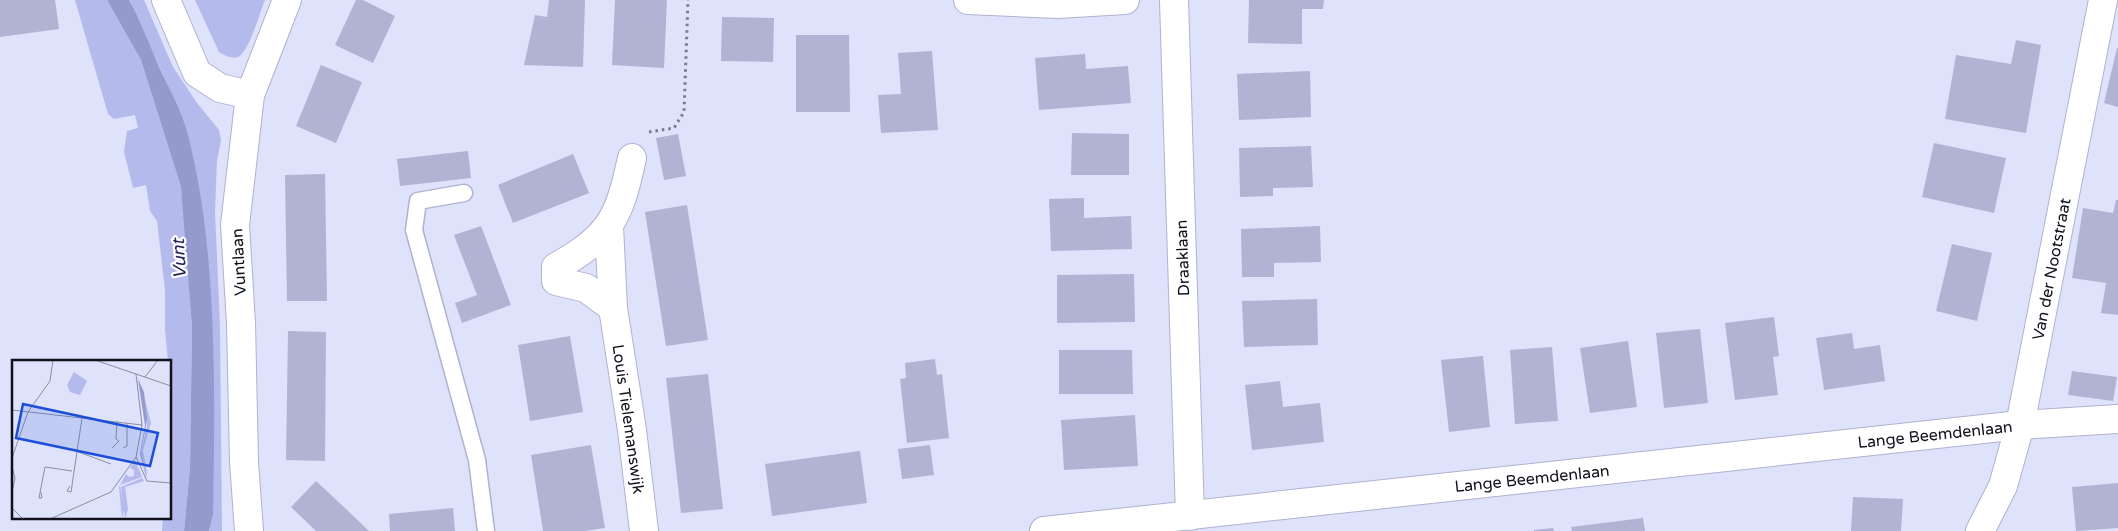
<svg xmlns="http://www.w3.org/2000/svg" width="2118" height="531" viewBox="0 0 2118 531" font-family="'Varela Round',sans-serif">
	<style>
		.green { fill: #b5baed }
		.water { fill: #959ace }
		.building { fill: #b0b4d2 }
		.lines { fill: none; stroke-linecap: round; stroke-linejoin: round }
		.lane-casing { stroke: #afb2d1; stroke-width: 19 }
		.street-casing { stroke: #afb2d1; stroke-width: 30 }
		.path { stroke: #797b8d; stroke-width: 3; stroke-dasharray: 2.5 4; stroke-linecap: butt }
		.lane { stroke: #fff; stroke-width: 16 }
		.street { stroke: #fff; stroke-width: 28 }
		.labels { text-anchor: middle; stroke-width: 4.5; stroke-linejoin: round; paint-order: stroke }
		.street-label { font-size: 16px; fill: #10111b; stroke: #fff }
		.water-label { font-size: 18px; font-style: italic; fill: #252260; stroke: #fff }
		.inset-road { fill: none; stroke: #8c8ea1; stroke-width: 1 }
		.view { fill: #1d4ed8; fill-opacity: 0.15; stroke: #1d4ed8; stroke-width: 2.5 }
		.inset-edge { fill: none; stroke: #10111b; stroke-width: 2.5 }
	</style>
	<rect width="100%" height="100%" fill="#dee2fb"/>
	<g class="green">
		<polygon points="75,0 107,0 141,60 181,187 184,209 192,327 190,468 184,531 162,531 163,517 170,517 170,361 168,361 165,330 165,290 157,221 150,211 146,185 133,188 124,152 127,131 138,128 135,115 114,119 108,114"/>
		<polygon points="129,0 144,0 173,67 197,103 219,130 221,140 217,161 215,211 220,326 222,531 209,531 213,515 212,353 209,275 201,203 187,133 174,99"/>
		<path d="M 195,0 L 265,0 C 260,12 249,52 238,57 C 231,59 224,55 219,52 Z"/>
	</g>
	<path class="water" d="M 107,0 L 129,0 C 141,22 150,46 160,69 C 170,90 182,112 188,135 C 218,252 215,394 213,515 L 209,531 L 184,531 L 190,468 L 192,327 L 181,187 L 141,60 Z"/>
	<g class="building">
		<polygon points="0,0 55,0 59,29 0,37"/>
		<polygon points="356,0 363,0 395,16 373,63 335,45"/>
		<polygon points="549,0 585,0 583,67 524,65 535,15 547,17"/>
		<polygon points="615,0 667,0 664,68 612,65"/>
		<polygon points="1249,0 1324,0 1323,9 1302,9 1302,44 1248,43"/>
		<polygon points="722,17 774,18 773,62 721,61"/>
		<polygon points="796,35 849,35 850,112 796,112"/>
		<polygon points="2016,40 2041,45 2026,133 1945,119 1956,55 2011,64"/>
		<polygon points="2117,48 2118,48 2118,107 2104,103"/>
		<polygon points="932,51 938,130 881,133 878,95 901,94 898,53"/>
		<polygon points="1085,54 1086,69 1128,66 1131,103 1039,110 1035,58"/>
		<polygon points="321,65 362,82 336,143 296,126"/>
		<polygon points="1310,71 1311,117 1239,120 1237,74"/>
		<polygon points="1072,133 1129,134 1129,175 1071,175"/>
		<polygon points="678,134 686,176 664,180 656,138"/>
		<polygon points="1934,143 2006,158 1994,213 1922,197"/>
		<polygon points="1311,146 1313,187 1273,188 1273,196 1240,197 1239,148"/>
		<polygon points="468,151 471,178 400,186 397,159"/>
		<polygon points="573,154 589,193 513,223 498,185"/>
		<polygon points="325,174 327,301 287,301 285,175"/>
		<polygon points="1084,198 1084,218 1131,216 1132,249 1051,251 1049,199"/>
		<polygon points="2116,200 2118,200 2118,315 2101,313 2106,283 2072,278 2083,208 2113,213"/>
		<polygon points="687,205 708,340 666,346 645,212"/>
		<polygon points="481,226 511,305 462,323 455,303 477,295 454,235"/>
		<polygon points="1320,226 1321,262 1274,263 1274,277 1242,277 1241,229"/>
		<polygon points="1952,244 1992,253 1977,321 1936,311"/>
		<polygon points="1134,274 1135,322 1057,323 1057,275"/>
		<polygon points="1317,299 1318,345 1244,347 1242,301"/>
		<polygon points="1774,317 1779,356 1773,357 1778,395 1735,400 1725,323"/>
		<polygon points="1700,329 1708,403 1664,408 1656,333"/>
		<polygon points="288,331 326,332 325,461 286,460"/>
		<polygon points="1852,333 1854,349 1880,345 1885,381 1824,390 1816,338"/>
		<polygon points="570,336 583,412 530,421 518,345"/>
		<polygon points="1628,341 1637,407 1590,413 1580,348"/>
		<polygon points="1552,347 1558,421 1515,424 1510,350"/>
		<polygon points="1059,350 1132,350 1133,394 1059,394"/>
		<polygon points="1483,356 1490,427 1449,432 1441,360"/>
		<polygon points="935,359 937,375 942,374 949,438 907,443 900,379 906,378 905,363"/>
		<polygon points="2072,371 2117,377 2113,401 2068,395"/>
		<polygon points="708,374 723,509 681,513 666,378"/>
		<polygon points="1280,381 1283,407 1320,403 1324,442 1252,450 1245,385"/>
		<polygon points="1135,415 1138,466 1064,470 1061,420"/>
		<polygon points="591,445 605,528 585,531 543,531 531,455"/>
		<polygon points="930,445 934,475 902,479 898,449"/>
		<polygon points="860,451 867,503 772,516 765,464"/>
		<polygon points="316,481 346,509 369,531 316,531 291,507"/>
		<polygon points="2118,483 2118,528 2076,531 2072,487"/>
		<polygon points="1853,497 1903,499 1901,531 1851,531"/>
		<polygon points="453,508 455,531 390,531 389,514"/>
		<polygon points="1643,518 1645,531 1572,531 1571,527"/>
		<polygon points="1553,528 1554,531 1534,531 1534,530"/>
	</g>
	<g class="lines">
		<g class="lane-casing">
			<polyline id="lane" points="464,193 418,201 414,230 477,460 486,531"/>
		</g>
		<g class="street-casing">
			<g id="street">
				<polyline points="166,0 197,73 220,88 250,95"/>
				<polyline points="968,0 1057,4 1125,0"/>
				<polyline points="1174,0 1190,516"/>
				<path d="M 632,158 C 619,218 611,236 556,267 L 556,281 L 586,288 L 613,308 L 632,430 L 644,531"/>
				<polyline points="609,226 613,308"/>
				<polyline points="249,531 244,462 241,323 235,225 250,95 287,0"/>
				<polyline points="1044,531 2020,425 2118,419"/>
				<polyline points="1980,531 2003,486 2020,425 2103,0"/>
			</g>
		</g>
		<polyline class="path" points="649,132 674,128 684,112 688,0"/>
		<use href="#lane" class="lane"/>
		<use href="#street" class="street"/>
	</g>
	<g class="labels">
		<g class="street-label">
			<text transform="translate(1182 258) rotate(-92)" y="6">Draaklaan</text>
			<text transform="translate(238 262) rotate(-93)" y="6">Vuntlaan</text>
			<text transform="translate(2051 269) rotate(-79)" y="6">Van der Nootstraat</text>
			<text transform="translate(629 419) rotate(82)" y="6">Louis Tielemanswijk</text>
			<text transform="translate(1935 434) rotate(-6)" y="6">Lange Beemdenlaan</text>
			<text transform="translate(1532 478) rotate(-6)" y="6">Lange Beemdenlaan</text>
		</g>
		<g class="water-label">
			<text transform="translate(179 259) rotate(-93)" y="6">Vunt</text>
		</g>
	</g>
	<g transform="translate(12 360)">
		<rect width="159" height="159" fill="#dee2fb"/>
		<path d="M 62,12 L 75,21 L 68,35 L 58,32 L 55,25 ZM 132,36 L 139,63 L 131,90 L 135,113 L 134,118 L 129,92 L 135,66 ZM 123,100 L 130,117 L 108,125 L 112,149 L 110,159 L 107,127 L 114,114 L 117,117 L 122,116 L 122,110 L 118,108 ZM 130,118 L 132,121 L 113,127 L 116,149 L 113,159 L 109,127 Z" fill="#b5baed"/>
		<path d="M 126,19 L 132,32 L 135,59 L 129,92 L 134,116 L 128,94 L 133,65 Z" fill="#959ace"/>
		<path class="inset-road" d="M 83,0 L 159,26M 133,17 L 146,0M 0,50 L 130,65M 100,88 L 107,81 L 104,79 L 105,61M 111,88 L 115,86 L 115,63M 64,91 L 99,104M 124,97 L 135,121 L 159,123M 0,98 L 16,52 L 38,21 L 41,0M 0,107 L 3,118 L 0,132M 58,126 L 55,131 L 59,132 L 70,58M 29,132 L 30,138 L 27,138 L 33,107 L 60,111M 0,148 L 11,159M 38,159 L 99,132 L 124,97 L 130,65 L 124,14"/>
		<path class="view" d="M 11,44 L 146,73 L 138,106 L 4,78 Z"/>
		<rect width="159" height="159" class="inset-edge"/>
	</g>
</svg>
